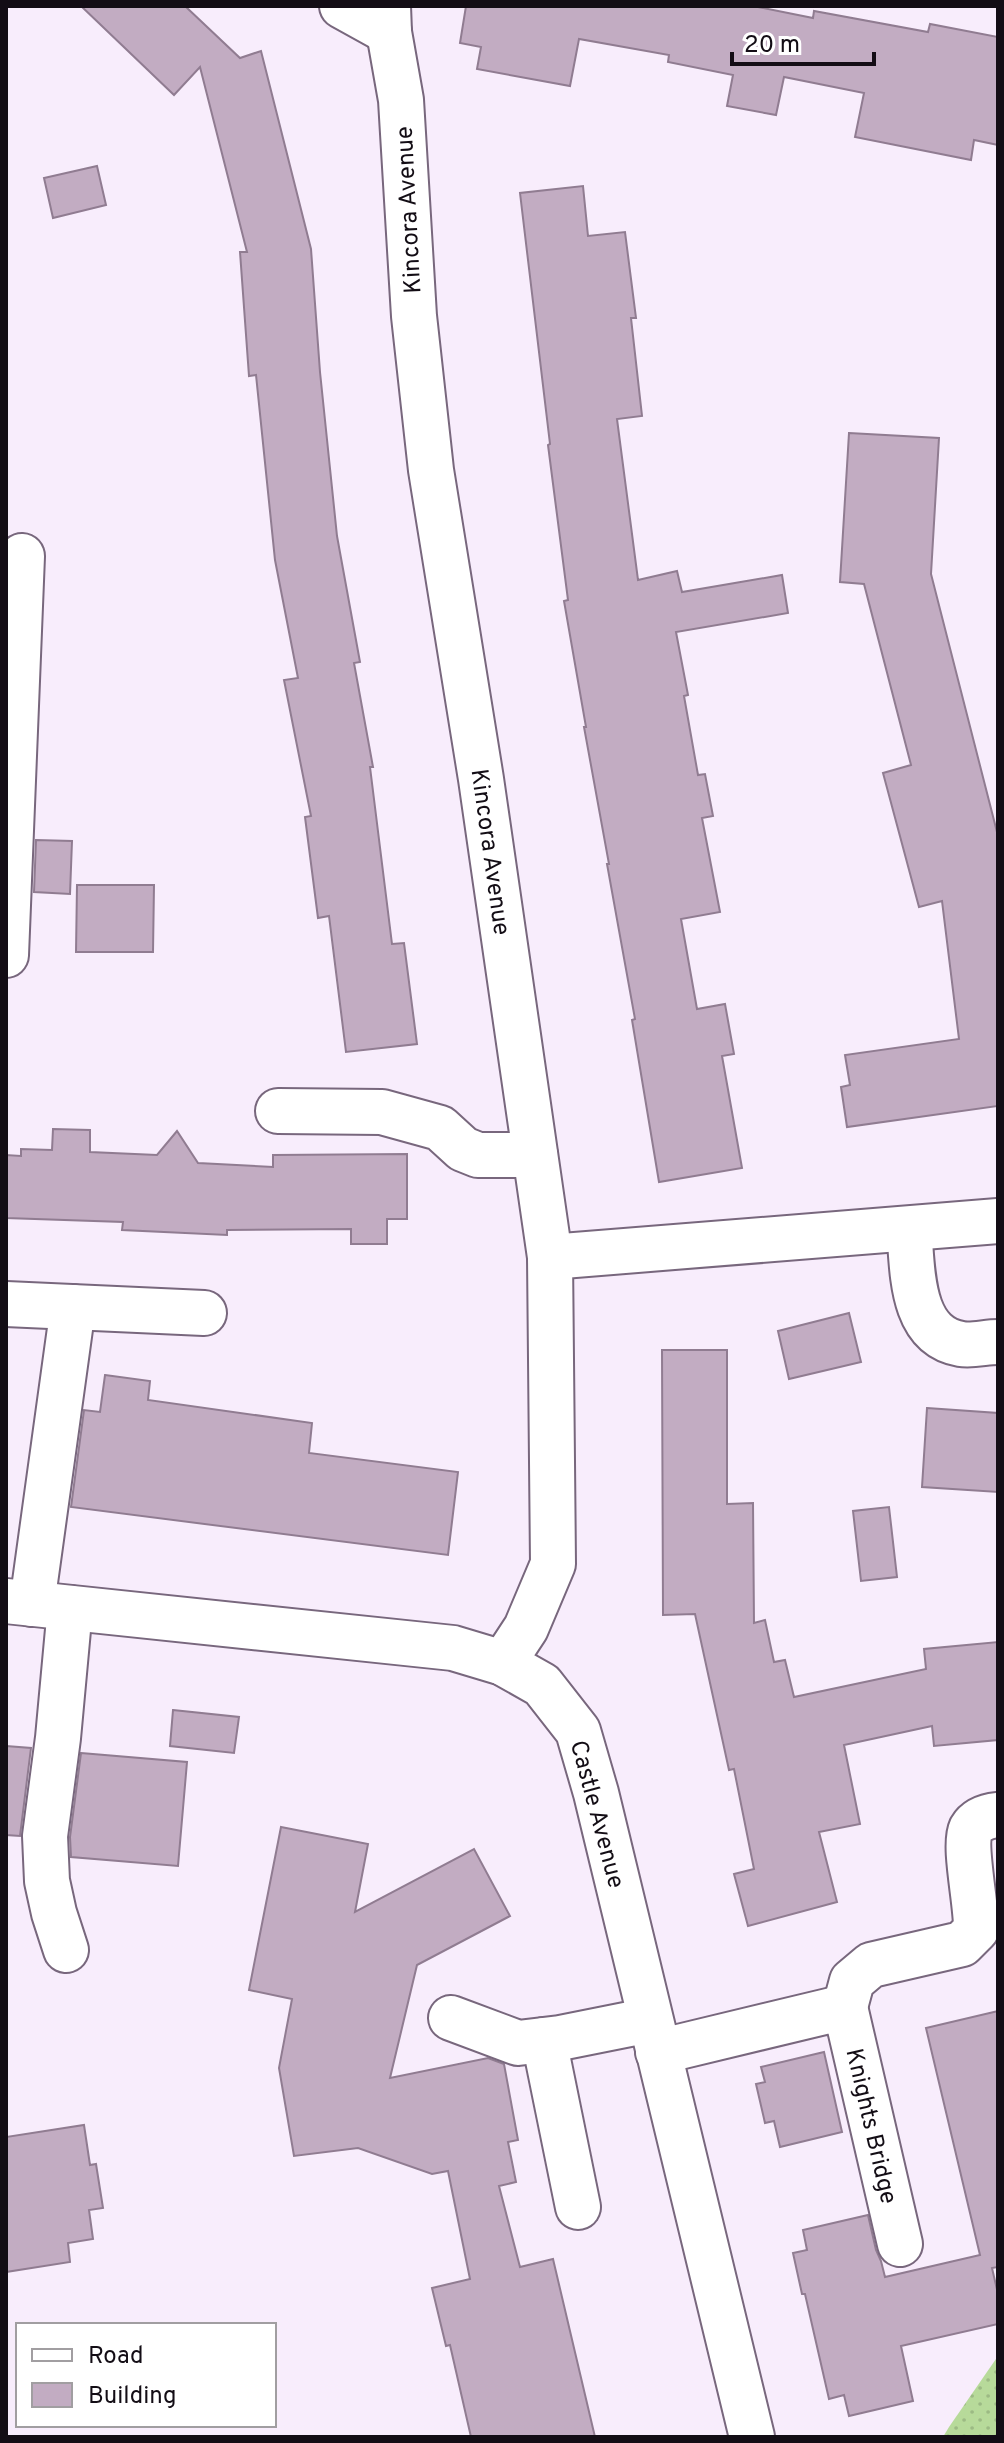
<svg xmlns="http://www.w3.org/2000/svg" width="1004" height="2443" viewBox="0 0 1004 2443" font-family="Overpass,sans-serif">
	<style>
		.grass { fill: url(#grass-dots) }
		.building { fill: #c2acc2; stroke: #907c91; stroke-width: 2 }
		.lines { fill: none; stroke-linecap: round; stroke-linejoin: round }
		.minor-casing { stroke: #78677d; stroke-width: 48 }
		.minor { stroke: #fff; stroke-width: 44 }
		.labels { text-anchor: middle; stroke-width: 6; stroke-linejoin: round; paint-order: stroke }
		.street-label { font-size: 24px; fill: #130d15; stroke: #fff }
	</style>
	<defs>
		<pattern id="grass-dots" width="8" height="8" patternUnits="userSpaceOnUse" patternTransform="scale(2)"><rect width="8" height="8" fill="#b7da9a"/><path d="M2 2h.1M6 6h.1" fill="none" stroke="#9cba84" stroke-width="1.8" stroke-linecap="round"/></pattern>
	</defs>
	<rect width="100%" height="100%" fill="#f8edfc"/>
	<polygon class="grass" points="998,2356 998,2437 943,2437 949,2427"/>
	<g class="building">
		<polygon points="81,6 185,6 240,58 261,51 311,249 320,372 337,536 360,662 354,663 373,767 370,767 392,944 404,943 417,1044 346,1052 329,916 318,918 305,817 311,816 284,680 298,678 275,560 256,375 249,376 240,252 247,252 200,67 174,95"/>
		<polygon points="466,6 753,6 813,18 814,11 928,32 930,24 998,37 998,145 974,140 971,160 855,137 864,93 784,77 776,115 727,106 733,75 668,62 669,55 579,39 570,86 477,69 481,47 460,43"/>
		<polygon points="97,166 106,205 53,218 44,178"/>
		<polygon points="583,186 588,236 625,232 636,318 631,318 642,416 617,419 638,580 677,571 682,592 782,575 788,613 676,632 688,695 684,696 698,775 705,774 713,816 702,818 720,912 681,919 697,1009 725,1004 734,1054 722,1056 742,1168 659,1182 632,1020 635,1019 607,864 609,864 584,727 586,727 564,601 568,600 548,445 550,444 520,193"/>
		<polygon points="849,433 939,438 931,574 998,836 998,1106 847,1127 841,1087 850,1085 845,1055 959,1039 942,901 919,907 883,773 911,765 864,584 840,582"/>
		<polygon points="36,840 72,841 70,894 34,892"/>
		<polygon points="77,885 154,885 153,952 76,952"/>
		<polygon points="53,1129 90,1130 90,1152 157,1155 177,1131 198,1163 273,1167 273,1155 407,1154 407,1219 387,1219 387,1244 351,1244 351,1229 227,1230 227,1235 122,1230 123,1222 6,1218 6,1155 21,1156 21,1149 52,1150"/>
		<polygon points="849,1313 861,1362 789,1379 778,1331"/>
		<polygon points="662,1350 727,1350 727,1504 753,1503 754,1623 765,1620 774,1662 785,1660 794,1697 926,1669 924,1649 998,1642 998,1740 934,1746 932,1726 844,1745 860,1824 819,1832 837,1902 748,1926 734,1874 754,1869 734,1769 729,1770 695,1614 663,1615"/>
		<polygon points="105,1375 150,1381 148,1400 312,1423 309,1453 458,1472 448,1555 71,1507 84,1410 100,1412"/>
		<polygon points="927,1408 998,1413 998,1492 922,1487"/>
		<polygon points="889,1507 897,1577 861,1581 853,1511"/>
		<polygon points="173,1710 239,1717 234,1753 170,1746"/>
		<polygon points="6,1746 31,1748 20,1836 6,1835"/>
		<polygon points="81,1753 187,1762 178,1866 71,1857 70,1837"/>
		<polygon points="281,1827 368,1844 355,1912 474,1849 510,1916 417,1965 390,2078 488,2058 504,2064 518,2140 508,2142 516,2182 499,2186 520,2267 553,2259 595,2437 471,2437 450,2345 446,2346 432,2288 470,2279 448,2171 432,2174 358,2148 294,2156 279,2068 292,1999 249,1990"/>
		<polygon points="998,2011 998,2267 992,2268 998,2294 998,2324 901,2346 913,2401 849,2416 844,2395 829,2399 805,2294 802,2294 793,2253 807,2250 803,2230 868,2215 876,2250 881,2261 885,2277 980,2255 926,2028"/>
		<polygon points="824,2052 842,2132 780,2147 774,2121 765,2123 756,2084 765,2082 761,2067"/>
		<polygon points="84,2125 90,2165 96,2164 103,2208 89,2210 93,2239 68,2243 70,2262 6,2272 6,2137"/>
	</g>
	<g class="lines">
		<g class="minor-casing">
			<g id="minor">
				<polyline points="342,6 389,32"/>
				<polyline points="388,6 389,32 401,100 414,316 431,470 481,779 550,1257 553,1564 526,1628 503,1663"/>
				<polyline points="6,955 22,556"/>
				<polyline points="278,1111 382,1112 440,1128 463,1149 478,1155 535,1155"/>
				<path d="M 909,1229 C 913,1268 909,1335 961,1344 C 972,1346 986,1342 998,1342"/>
				<polyline points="550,1257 998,1221"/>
				<polyline points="6,1304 204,1313"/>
				<polyline points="6,1601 453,1648 503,1663 542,1685 578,1731 596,1793 752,2437"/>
				<polyline points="32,1604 73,1307"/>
				<polyline points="66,1950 54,1913 47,1881 45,1836 58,1738 70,1608"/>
				<path d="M 845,2007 L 852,1981 L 871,1965 L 962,1944 L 976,1930 C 977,1905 963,1846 971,1829 C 977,1819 988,1816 998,1815"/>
				<polyline points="451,2018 518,2043 560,2038 650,2020"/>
				<polyline points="544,2040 578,2207"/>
				<polyline points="658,2052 845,2007 900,2244"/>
			</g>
		</g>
		<use href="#minor" class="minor"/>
	</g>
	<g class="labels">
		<g class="street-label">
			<text transform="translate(408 210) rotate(-93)" y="8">Kincora Avenue</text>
			<text transform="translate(491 852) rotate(82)" y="8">Kincora Avenue</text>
			<text transform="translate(598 1814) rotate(75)" y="8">Castle Avenue</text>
			<text transform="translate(872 2126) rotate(77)" y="8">Knights Bridge</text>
		</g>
	</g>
	<rect width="1004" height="2443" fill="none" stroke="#130d15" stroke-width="16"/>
	<rect x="16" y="2323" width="260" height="104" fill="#ffffff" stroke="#a19ea1" stroke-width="2"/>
	<rect x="32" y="2349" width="40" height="12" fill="#ffffff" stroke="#a19ea1" stroke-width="2"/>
	<text x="88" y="2363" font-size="24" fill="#130d15">Road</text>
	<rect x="32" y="2383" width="40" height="24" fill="#c2acc2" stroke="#a19ea1" stroke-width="2"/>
	<text x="88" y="2403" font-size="24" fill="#130d15">Building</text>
	<path d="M732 52v12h142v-12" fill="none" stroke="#130d15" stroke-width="4"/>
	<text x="744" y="52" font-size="24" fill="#130d15" stroke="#ffffff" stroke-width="6" paint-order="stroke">20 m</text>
</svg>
